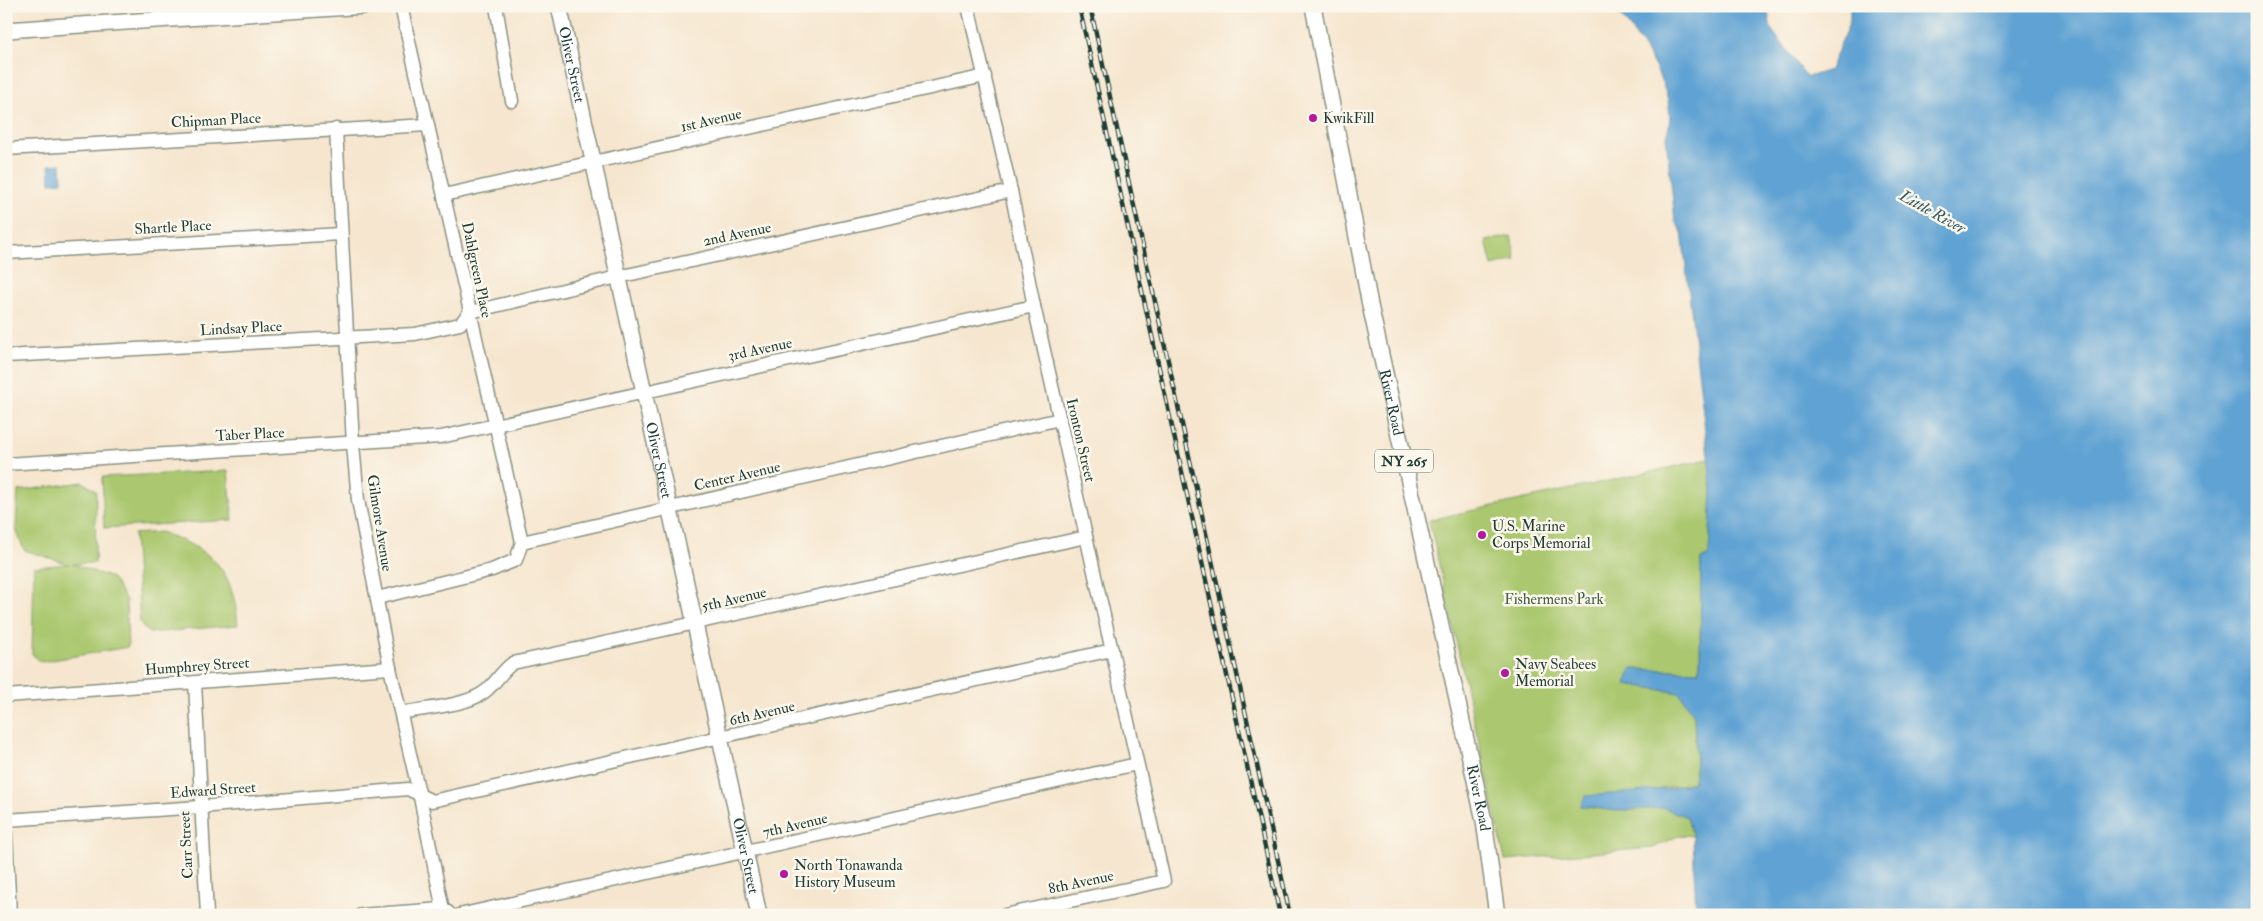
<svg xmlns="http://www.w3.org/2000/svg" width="2263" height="921" viewBox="0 0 2263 921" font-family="'IM FELL Double Pica',serif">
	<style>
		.green { fill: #abc86f; stroke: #658252 }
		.water { fill: #5fa2d3; stroke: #3f7084 }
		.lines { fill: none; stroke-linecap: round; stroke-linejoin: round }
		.minor-casing { stroke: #8a9282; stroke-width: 15 }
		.major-casing { stroke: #8a9282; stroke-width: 18 }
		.minor { stroke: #fff; stroke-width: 12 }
		.major { stroke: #fff; stroke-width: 15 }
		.rail-casing { stroke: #1f3d34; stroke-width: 4.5 }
		.rail { stroke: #fbf7ec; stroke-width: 2.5; stroke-dasharray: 8; stroke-linecap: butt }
		.poi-dot { fill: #b5179e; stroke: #fbf7ec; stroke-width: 2 }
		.labels { text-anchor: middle; stroke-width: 5; stroke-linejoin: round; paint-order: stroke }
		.shield { fill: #fbf7ec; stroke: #61756b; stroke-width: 1 }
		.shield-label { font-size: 14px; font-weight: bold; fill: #1f3d34 }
		.street-label { font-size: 15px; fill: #1f3d34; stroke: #fbf7ec }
		.poi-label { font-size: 15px; fill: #1f3d34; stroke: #fbf7ec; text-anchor: start }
		.park-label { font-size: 15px; fill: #426043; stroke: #fbf7ec }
		.water-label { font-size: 16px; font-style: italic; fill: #325b64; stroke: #fbf7ec }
	</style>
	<rect width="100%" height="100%" fill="#fbf7ec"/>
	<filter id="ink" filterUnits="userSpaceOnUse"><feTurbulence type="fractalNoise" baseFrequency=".02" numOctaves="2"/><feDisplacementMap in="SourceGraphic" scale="10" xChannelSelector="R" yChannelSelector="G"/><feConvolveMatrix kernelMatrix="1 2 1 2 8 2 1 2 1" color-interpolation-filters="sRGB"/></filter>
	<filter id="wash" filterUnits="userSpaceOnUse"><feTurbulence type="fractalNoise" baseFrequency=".0096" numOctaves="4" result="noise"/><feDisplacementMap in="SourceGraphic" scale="20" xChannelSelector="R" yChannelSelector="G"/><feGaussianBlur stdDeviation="1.12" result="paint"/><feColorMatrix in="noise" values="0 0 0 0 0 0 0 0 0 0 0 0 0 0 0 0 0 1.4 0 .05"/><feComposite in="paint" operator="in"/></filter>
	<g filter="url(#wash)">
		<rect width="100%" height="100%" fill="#f6e6cf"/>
		<g class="green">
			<polygon points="1511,236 1516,260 1492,266 1486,241"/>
			<polygon points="1709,459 1712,490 1709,555 1701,559 1700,671 1631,669 1627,684 1679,692 1694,715 1696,760 1694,782 1580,806 1617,811 1664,807 1687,817 1693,836 1680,835 1653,848 1505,860 1429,520"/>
			<polygon points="228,471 233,520 104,528 102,477"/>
			<polygon points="83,482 96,491 95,563 73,564 112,578 126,600 128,647 41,662 32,654 34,567 69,564 24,550 16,529 18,491"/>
			<path d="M 161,532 C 214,552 232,566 238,625 L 149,633 L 140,623 L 134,534 Z"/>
		</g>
		<g class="water">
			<path d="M 1612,6 L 1767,6 L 1771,29 L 1807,77 L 1830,70 L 1850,21 L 1850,6 L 2257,6 L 2257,915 L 1696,915 L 1693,837 L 1687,817 L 1664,808 L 1617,811 L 1580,806 L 1586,796 L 1668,789 L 1694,782 L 1696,760 L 1694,715 L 1679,693 L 1626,684 L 1631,669 L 1700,671 L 1701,559 L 1709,555 L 1712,490 L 1682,232 L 1675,221 L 1666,136 C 1683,97 1638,35 1612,6 Z"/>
			<polygon points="61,164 62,182 50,183 49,165"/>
		</g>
	</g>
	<g filter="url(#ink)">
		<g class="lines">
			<g class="minor-casing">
				<g id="minor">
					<polyline points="401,6 522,542"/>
					<polyline points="496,6 512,101"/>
					<polyline points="968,6 1011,191 1034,306 1164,881 1005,915"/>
					<polyline points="336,129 353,444 358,500 390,668 420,797 444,915"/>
					<polyline points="6,149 428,125"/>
					<polyline points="444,195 985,76"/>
					<polyline points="6,253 341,234"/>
					<polyline points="6,356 415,334 460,324 470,312 618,277 1011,191"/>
					<polyline points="6,464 441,437 1034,306"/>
					<polyline points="377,598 492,570 516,560 522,542 1060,419"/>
					<polyline points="195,683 207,915"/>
					<polyline points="6,696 390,668"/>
					<path d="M 401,713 C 425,708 464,706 483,693 C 495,685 501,671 513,663 L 1086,537"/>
					<polyline points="6,820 200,807 408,789 432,801 1112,650"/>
					<polyline points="6,833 10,915"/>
					<polyline points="361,915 442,909 448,912"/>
					<polyline points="459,915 1137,764"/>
				</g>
			</g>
			<g class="major-casing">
				<g id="major">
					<path id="s1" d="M 559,6 L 759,915"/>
					<path id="s2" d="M 1313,6 L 1370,305 L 1484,821 L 1497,915"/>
					<polyline points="6,30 365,6"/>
				</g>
			</g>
			<use href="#minor" class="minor"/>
			<use href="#major" class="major"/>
			<g class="rail-casing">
				<g id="rail">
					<polyline points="1079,6 1280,915"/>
					<polyline points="1090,6 1290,915"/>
				</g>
			</g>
			<use href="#rail" class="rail"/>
		</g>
	</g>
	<g class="poi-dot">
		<circle cx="1313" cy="118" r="5"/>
		<circle cx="1482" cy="535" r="5"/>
		<circle cx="1505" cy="673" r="5"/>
		<circle cx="784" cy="874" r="5"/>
	</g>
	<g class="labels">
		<rect class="shield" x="1375" y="449.5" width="58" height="23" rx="4"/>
		<g class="shield-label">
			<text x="1404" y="466">NY 265</text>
		</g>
		<g class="street-label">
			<text dy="5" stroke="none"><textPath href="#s1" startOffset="60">Oliver Street</textPath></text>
			<text transform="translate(216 120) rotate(-3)" y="5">Chipman Place</text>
			<text transform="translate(711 120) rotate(-13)" y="5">1st Avenue</text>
			<text transform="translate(173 227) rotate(-3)" y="5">Shartle Place</text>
			<text transform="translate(737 234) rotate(-12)" y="5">2nd Avenue</text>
			<text transform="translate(477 270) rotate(78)" y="5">Dahlgreen Place</text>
			<text transform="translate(241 328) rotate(-3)" y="5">Lindsay Place</text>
			<text transform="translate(760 349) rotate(-12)" y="5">3rd Avenue</text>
			<text dy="5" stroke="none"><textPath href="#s2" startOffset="404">River Road</textPath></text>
			<text transform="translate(250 434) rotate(-3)" y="5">Taber Place</text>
			<text transform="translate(1081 440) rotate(77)" y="5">Ironton Street</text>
			<text dy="5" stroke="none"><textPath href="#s1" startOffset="465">Oliver Street</textPath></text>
			<text transform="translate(737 476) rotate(-13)" y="5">Center Avenue</text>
			<text transform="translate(380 523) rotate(81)" y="5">Gilmore Avenue</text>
			<text transform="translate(734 599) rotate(-13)" y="5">5th Avenue</text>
			<text transform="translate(197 666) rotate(-4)" y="5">Humphrey Street</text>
			<text transform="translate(762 713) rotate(-13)" y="5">6th Avenue</text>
			<text transform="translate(213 790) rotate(-4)" y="5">Edward Street</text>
			<text dy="5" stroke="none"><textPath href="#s2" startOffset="809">River Road</textPath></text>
			<text transform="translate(795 825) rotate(-13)" y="5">7th Avenue</text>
			<text transform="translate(186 845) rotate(-93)" y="5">Carr Street</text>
			<text dy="5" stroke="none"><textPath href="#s1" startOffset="870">Oliver Street</textPath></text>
			<text transform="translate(1081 882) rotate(-12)" y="5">8th Avenue</text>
		</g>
		<g class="poi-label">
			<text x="1323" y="123">KwikFill</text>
			<text x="1492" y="531">U.S. Marine<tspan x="1492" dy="17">Corps Memorial</tspan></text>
			<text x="1515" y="669">Navy Seabees<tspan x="1515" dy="17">Memorial</tspan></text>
			<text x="794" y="870">North Tonawanda<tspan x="794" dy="17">History Museum</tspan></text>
		</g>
		<g class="park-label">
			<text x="1554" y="604">Fishermens Park</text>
		</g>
		<g class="water-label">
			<text transform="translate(1933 211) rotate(29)" y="6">Little River</text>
		</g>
	</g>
	<rect width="2263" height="921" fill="none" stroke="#fbf7ec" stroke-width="25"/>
</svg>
